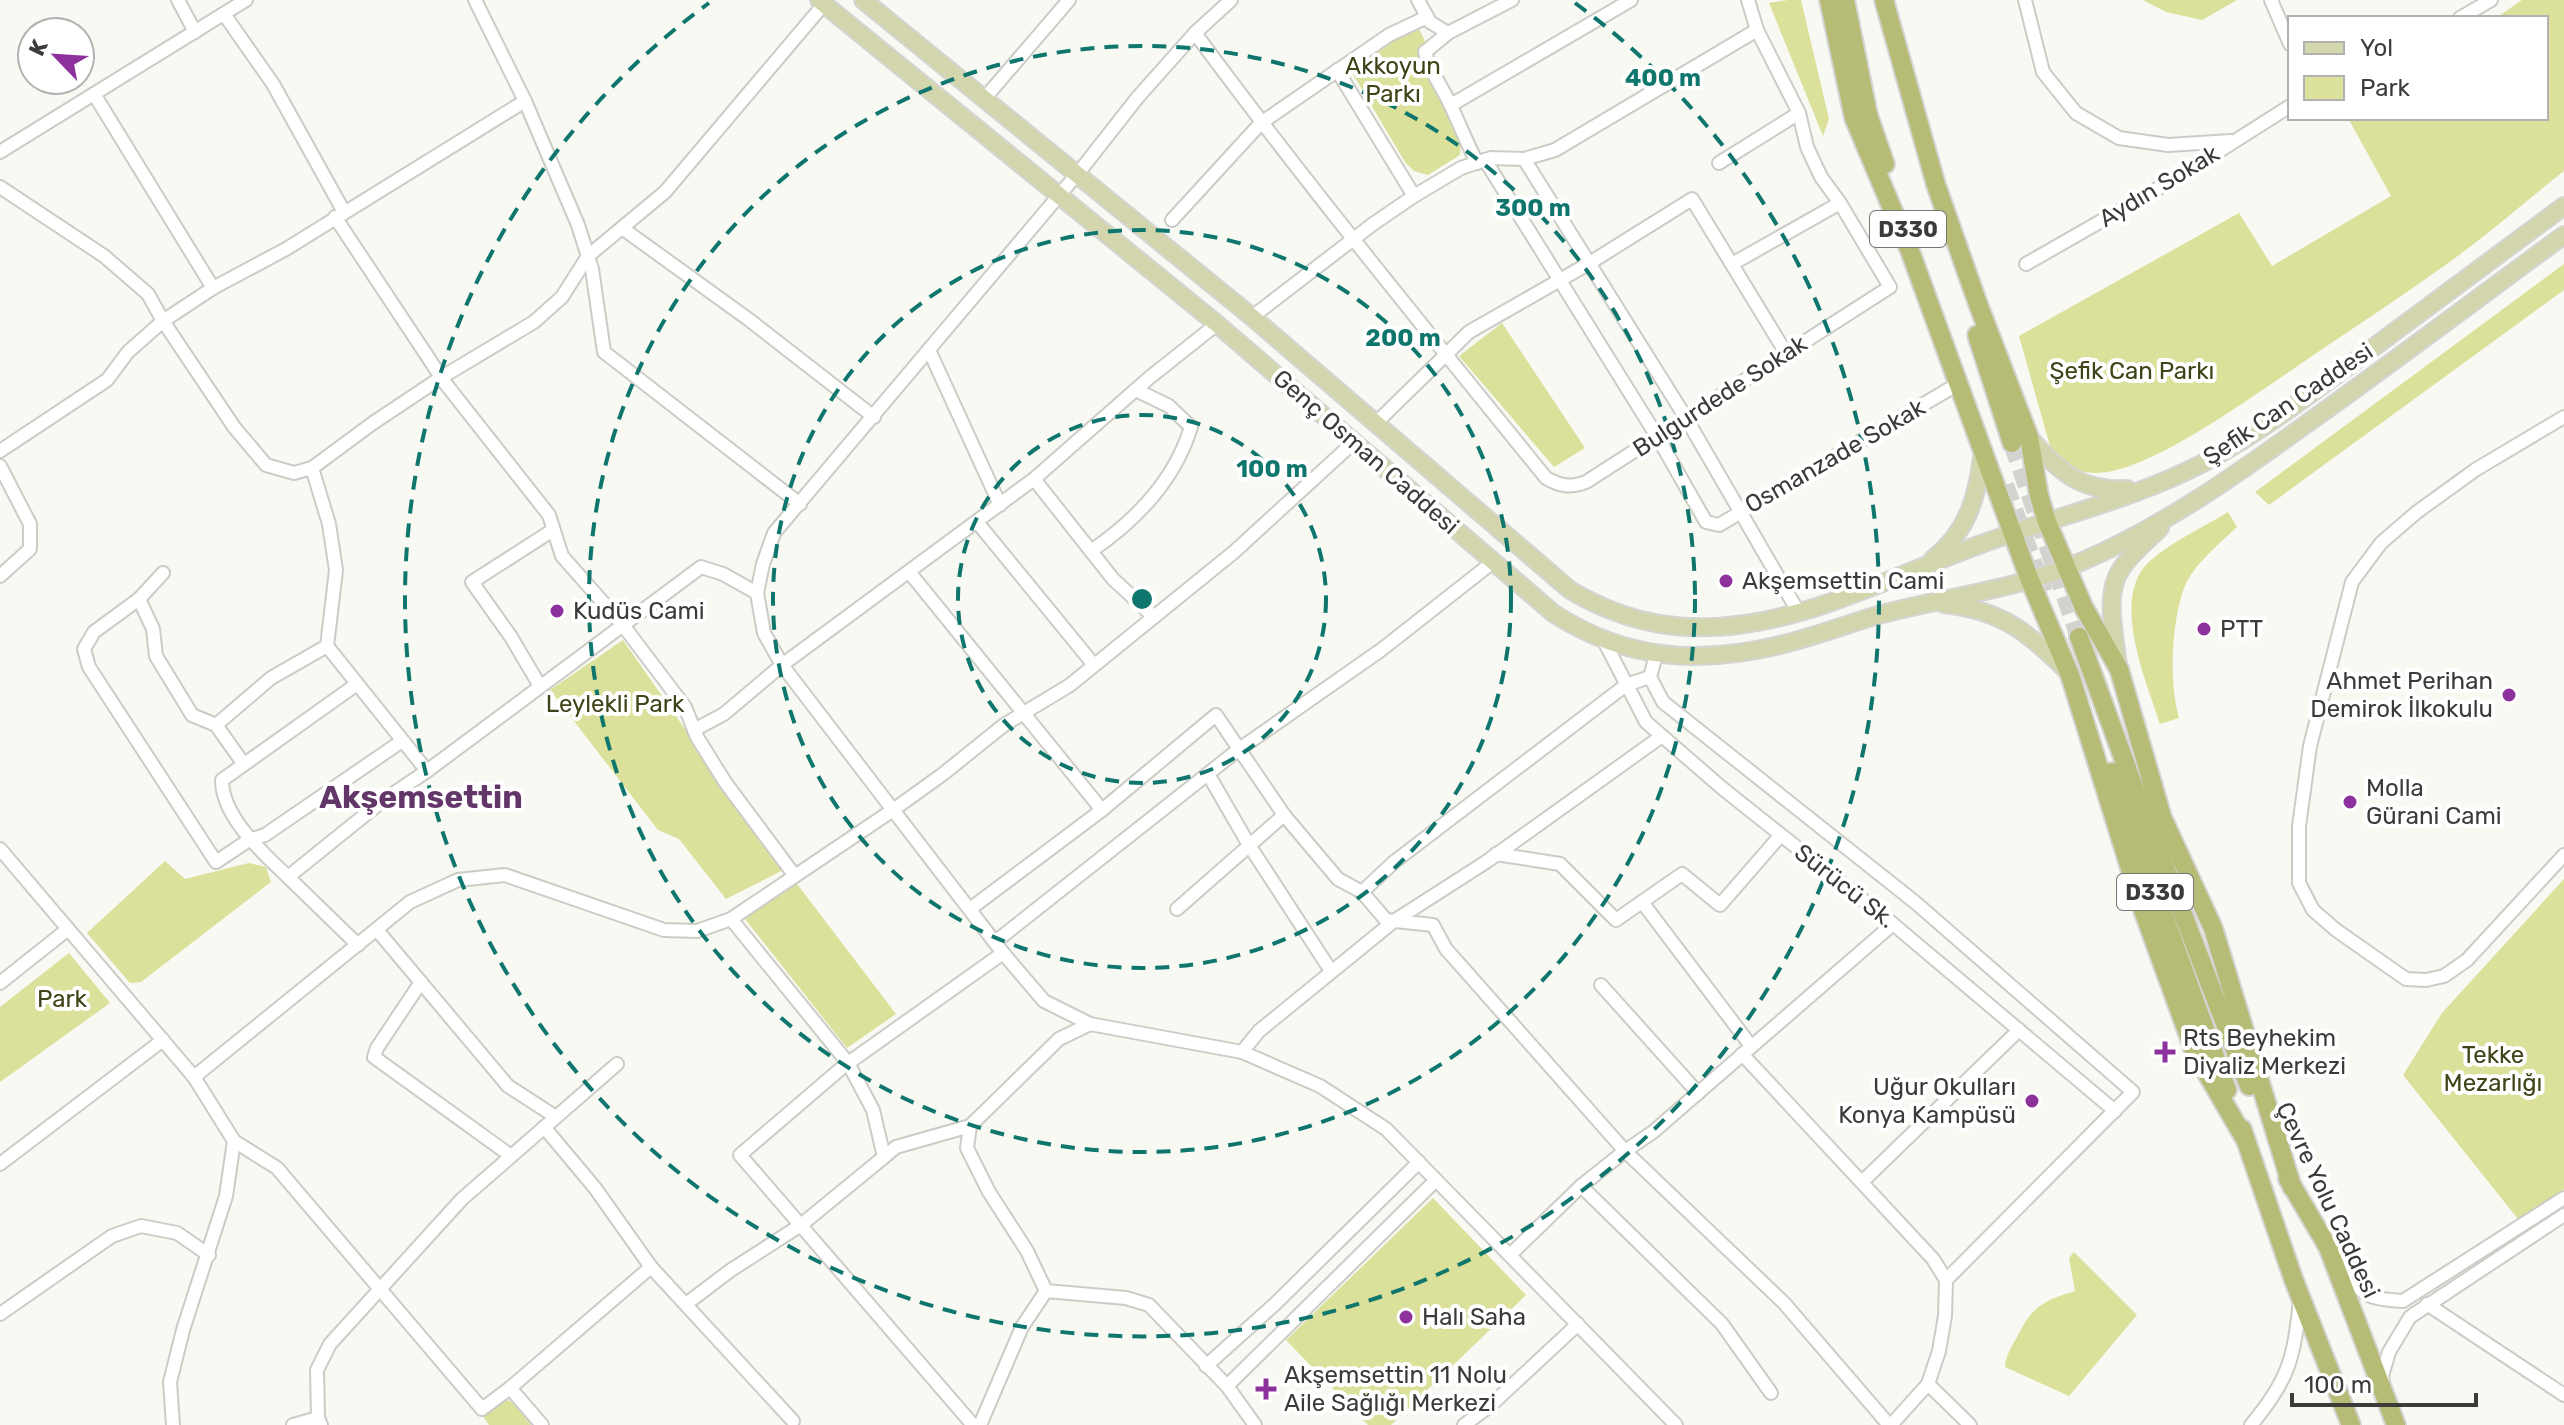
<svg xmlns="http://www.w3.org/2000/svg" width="2564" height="1425" viewBox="0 0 2564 1425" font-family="Rubik,sans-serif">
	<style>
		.green { fill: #dbe09a }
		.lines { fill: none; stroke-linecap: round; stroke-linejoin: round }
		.highway-tunnel { stroke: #d2d3ce; stroke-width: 18; stroke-dasharray: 18 9; stroke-linecap: butt }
		.minor-casing { stroke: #ccccc7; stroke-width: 16 }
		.major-casing { stroke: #d4d4d3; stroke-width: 20 }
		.highway-casing { stroke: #d4d4d3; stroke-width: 22 }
		.minor { stroke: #fff; stroke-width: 12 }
		.major { stroke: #d3d6ad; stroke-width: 16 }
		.highway { stroke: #b6bb76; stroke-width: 18 }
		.ring { fill: none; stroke: #0f766e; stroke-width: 4; stroke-dasharray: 14 10 }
		.poi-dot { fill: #8d319c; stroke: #fff; stroke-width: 3 }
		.labels { text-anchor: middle; stroke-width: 8; stroke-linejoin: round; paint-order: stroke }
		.shield { fill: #fff; stroke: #767674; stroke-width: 2 }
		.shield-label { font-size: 22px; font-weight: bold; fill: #3b3b39 }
		.park-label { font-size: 24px; fill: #404218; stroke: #fff }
		.street-label { font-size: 24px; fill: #3b3b39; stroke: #fff }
		.poi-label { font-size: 24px; fill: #3b3b39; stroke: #fff; text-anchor: start }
		.district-label { font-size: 32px; font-weight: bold; fill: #63366a; stroke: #fff }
		.centre { fill: #0f766e; stroke: #fff; stroke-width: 4 }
		.ring-label { font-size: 24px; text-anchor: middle; font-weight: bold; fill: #0f766e; stroke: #fff; stroke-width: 8; stroke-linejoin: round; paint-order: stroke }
	</style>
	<rect width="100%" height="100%" fill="#f8f9f3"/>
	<g class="green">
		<polygon points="1788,0 1801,0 1829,119 1823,136 1769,3"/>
		<polygon points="2143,0 2237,0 2202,20 2166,12"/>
		<path d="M 2522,0 L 2564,0 L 2564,171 C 2521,205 2479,242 2434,273 C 2385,308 2333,341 2283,376 C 2241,404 2145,474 2095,473 C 2075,473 2062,460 2050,446 L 2019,336 L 2239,213 L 2272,266 L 2391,196 L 2348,118 L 2546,118 L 2546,18 L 2496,18 Z"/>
		<polygon points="1417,25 1425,41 1419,48 1418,58 1461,141 1460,155 1428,175 1414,171 1405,162 1351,71"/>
		<polygon points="2564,264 2564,290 2269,505 2255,492"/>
		<polygon points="1502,323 1585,448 1554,467 1459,356"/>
		<path d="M 2228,512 L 2237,527 C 2219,544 2193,565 2184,588 C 2171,625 2169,681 2179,718 L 2160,724 C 2147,682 2109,597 2150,561 C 2171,542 2204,527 2228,512 Z"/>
		<polygon points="623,640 783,870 726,899 679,839 658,830 550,690"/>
		<polygon points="165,861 185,879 249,863 266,867 271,882 141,982 130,983 87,933"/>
		<polygon points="2564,879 2564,1189 2518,1219 2403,1075 2442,1013"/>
		<polygon points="797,884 896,1014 847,1048 745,919"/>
		<polygon points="69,953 110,1003 0,1082 0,1007"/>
		<polygon points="1433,1198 1526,1295 1391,1425 1368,1425 1286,1340"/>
		<path d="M 2074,1252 L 2137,1315 L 2069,1396 L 2005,1367 C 2006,1356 2011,1347 2017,1337 C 2032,1307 2042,1301 2075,1291 L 2069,1258 Z"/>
		<polygon points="507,1400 513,1403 531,1425 489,1425 483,1416"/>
	</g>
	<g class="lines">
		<g class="highway-tunnel">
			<polyline points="2012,443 2079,637"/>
			<polyline points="2005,485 2044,592"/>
		</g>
		<g class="minor-casing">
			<g id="minor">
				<polyline points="178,0 195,32"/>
				<polyline points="475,0 525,101 578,225 592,269 604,352 800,504"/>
				<polyline points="1418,0 1430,22 1448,33 1512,0"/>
				<polyline points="1748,0 1757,30 1799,113 1807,147 1821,177 1840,203"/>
				<polyline points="2025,0 2043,72 2076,113 2119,138 2168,145 2231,141"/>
				<polyline points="2271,0 2290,44"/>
				<polyline points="224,14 273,84 344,212"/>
				<polyline points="2460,18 2491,0"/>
				<path d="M 1195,33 C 1307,185 1427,331 1546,478 C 1560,486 1570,488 1586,482 L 1890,287 L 1840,203 L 1732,264"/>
				<path d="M 1448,33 L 1425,52 C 1430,72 1441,85 1450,104 C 1459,123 1467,143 1477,163"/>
				<polyline points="1337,70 1414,196"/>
				<polyline points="94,94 213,288"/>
				<polyline points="984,99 1069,0"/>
				<polyline points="1451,105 1631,0"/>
				<polyline points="0,152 246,0"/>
				<polyline points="1524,159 1555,150 1757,30"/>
				<polyline points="1485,160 1658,438 1706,522 1719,525 1951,388"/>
				<polyline points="1719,163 1799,113"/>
				<polyline points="0,187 104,256 148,294 163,321 234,427 266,465 294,473 312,468 373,423 442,377 534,322 562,297 588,256 665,192 824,4"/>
				<polyline points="335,217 445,383 549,515 562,556 622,624 685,707 697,737 725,782 795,876"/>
				<polyline points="1172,220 1261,123 1389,35 1427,17"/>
				<polyline points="622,228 748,319 874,417"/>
				<polyline points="2026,264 2180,176 2290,106"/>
				<polyline points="1252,317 1373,224 1414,196 1461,168 1491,158 1524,159 1686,418 1799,613"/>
				<polyline points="929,350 1000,505"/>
				<polyline points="2564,417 2475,470 2417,512 2381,543 2352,582 2310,746 2299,826 2299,883 2313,910 2336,930 2406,979 2426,980 2444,976 2467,960 2564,855"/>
				<polyline points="1376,423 1469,332 1588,264 1692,199 1786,353"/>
				<polyline points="0,451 107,380 128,352 163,321 213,288 286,249 525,101"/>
				<polyline points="0,466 30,524 30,549 0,576"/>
				<polyline points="1034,479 1113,579 1154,617"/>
				<polyline points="977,522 1094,665"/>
				<path d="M 1091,551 C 1135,521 1175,480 1191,427 L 1169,406 L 1136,390"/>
				<polyline points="163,573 139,599 94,632 84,649 89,667 216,862 249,840 265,835 402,741"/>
				<polyline points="910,573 1102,810"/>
				<polyline points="757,593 763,564 774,533 1083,167 1138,97 1195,33 1231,0"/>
				<polyline points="139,599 153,629 156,656 192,715 216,725 243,763"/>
				<polyline points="1603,639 1646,722 1722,788 1893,924 2115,1111"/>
				<path d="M 327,646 L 427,771 L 381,802 L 288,877 C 263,853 222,817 222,780 L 357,684"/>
				<polyline points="1656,655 1650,677 1663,702 1916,903 2133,1092 1946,1280"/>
				<polyline points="540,686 511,637 472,582 553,530"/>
				<polyline points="216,725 271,678 327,646 336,570 329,524 312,468"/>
				<polyline points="694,730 724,714 782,665 1034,479 1149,378 1217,324"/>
				<polyline points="427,771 701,567 723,574 757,593 764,633 782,665 893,810 943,774 1004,725 1070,685 1234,552 1354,442"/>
				<polyline points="1208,774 1249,845 1331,971"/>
				<polyline points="0,849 194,1077 410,902 458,880 505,875 664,930 697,931 731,919 893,810 1003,953 1044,1001 1090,1024 1242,1052 1320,1086 1386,1129 1676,1425"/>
				<polyline points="1496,854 1560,864 1616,920 1682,874 1720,905 1780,836"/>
				<polyline points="288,877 358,945"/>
				<polyline points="1362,892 1394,862 1626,685 1650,677"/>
				<polyline points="1642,902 1751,1046"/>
				<polyline points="970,909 1102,810 1216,715 1284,815 1338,879 1362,892 1386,920 1433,925 1446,949 1625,1151 1581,1186 1510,1255"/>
				<polyline points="1177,909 1284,815"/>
				<polyline points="377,930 508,1086 556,1117"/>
				<polyline points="995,942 1238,750 1381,650 1493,562"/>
				<polyline points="421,982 377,1048 374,1057 511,1156"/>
				<polyline points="0,983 68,929"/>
				<polyline points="1601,985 1698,1093"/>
				<polyline points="1242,1052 1259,1031 1394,921 1486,862 1662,736"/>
				<polyline points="1742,1054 1933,1259 1946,1280 1945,1316 1939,1351 1928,1384 1891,1425"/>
				<polyline points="194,1077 234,1141 277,1168 482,1409 510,1388 542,1425"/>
				<polyline points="544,1127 595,1188 651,1267 793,1421"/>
				<polyline points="884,1157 896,1147 970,1126"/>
				<polyline points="0,1164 163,1040"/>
				<polyline points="1862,1182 2019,1030"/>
				<polyline points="1581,1186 1722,1324 1771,1393"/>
				<path d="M 2339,1262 C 2363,1294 2361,1299 2403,1301 L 2564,1198"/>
				<polyline points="1046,1291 1027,1251 989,1192 967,1148 970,1126 1059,1039 1090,1024"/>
				<polyline points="686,1304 731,1270 801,1225 884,1157 873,1110 848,1063 731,919"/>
				<polyline points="2427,1304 2564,1395"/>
				<polyline points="0,1314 112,1236 141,1226 177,1233 209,1255"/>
				<polyline points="1206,1366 1275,1304 1419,1162"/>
				<polyline points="2383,1381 2382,1376 2389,1352 2410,1317 2564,1215"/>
				<polyline points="1928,1384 1970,1425"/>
				<polyline points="1227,1386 1436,1180"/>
				<polyline points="510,1388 651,1267"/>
				<polyline points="173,1425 170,1382 183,1330 226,1196 234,1141"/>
				<polyline points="293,1425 318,1418"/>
				<polyline points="321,1425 318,1418 317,1370 330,1344 462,1199 617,1064"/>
				<polyline points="973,1425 740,1155 844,1066 1003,953"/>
				<polyline points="980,1425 1022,1327 1046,1291 1126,1298 1149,1305 1227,1386 1255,1425"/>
				<polyline points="1464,1425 1491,1405 1578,1324"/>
				<polyline points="1889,1425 1784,1303 1625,1151 1653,1132 1893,924"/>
				<path d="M 2251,1425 C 2289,1380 2294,1358 2300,1300"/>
			</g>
		</g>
		<g class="major-casing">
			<g id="major">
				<path d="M 819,0 L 1217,324 L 1553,613 C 1625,660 1698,665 1780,645 C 1813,637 1845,625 1878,615 C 1946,597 2019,589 2083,561 C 2164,526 2234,476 2305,425 C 2392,363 2478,298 2564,235"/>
				<path d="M 863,0 L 1252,317 L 1570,590 C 1713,676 1846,593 1984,543 C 2057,516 2135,499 2205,462 C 2263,431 2317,389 2370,350 C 2434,302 2499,254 2564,206"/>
				<path d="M 2029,437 C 2058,471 2080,492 2127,489"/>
				<path d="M 1933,559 C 1969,531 1978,493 1983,450"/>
				<path d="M 1944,604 C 2001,610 2028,632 2067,671"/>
				<path d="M 2118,668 C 2116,638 2103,596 2121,569 C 2131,554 2147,541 2160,528"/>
			</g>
		</g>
		<g class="highway-casing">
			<g id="highway">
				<polyline points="1829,0 1854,118 1910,251 2029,578 2070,675 2143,910 2195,1053 2245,1139"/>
				<polyline points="1845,0 1868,115 1885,164"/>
				<polyline points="1884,0 1936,185 1978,304 2029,437 2039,496 2047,522 2084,608 2119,669 2162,817 2213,928 2292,1187"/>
				<polyline points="1977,335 2012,443"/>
				<polyline points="2079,637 2131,779 2249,1086"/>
				<polyline points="2112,772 2227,1090"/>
				<polyline points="2242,1129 2293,1278 2351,1425"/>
				<polyline points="2288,1179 2328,1247 2396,1425"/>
			</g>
		</g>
		<use href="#minor" class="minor"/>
		<use href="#major" class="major"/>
		<use href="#highway" class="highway"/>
	</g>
	<g class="ring">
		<circle cx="1142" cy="599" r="184"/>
		<circle cx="1142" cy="599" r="369"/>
		<circle cx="1142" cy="599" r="553"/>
		<path d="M1575 3A737 737 0 1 1 709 3"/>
	</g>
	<g class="poi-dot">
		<circle cx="1726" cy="581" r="8"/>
		<circle cx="557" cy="611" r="8"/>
		<circle cx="2204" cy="629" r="8"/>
		<circle cx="2509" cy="695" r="8"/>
		<circle cx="2350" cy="802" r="8"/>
		<path d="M2161 1040h8v8h8v8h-8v8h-8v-8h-8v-8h8z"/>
		<circle cx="2032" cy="1101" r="8"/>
		<circle cx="1406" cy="1317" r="8"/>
		<path d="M1262 1377h8v8h8v8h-8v8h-8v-8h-8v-8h8z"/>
	</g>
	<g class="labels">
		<g class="shield">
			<rect x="1870" y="211" width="76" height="36" rx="6"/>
			<rect x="2117" y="874" width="76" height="36" rx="6"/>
		</g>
		<g class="shield-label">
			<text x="1908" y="237">D330</text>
			<text x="2155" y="900">D330</text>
		</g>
		<g class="park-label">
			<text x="1393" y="74">Akkoyun<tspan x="1393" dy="28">Parkı</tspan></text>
			<text x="2132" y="379">Şefik Can Parkı</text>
			<text x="615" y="712">Leylekli Park</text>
			<text x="62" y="1007">Park</text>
			<text x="2493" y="1063">Tekke<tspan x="2493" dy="28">Mezarlığı</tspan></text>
		</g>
		<g class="street-label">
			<text transform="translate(2159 186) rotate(-31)" y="8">Aydın Sokak</text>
			<text transform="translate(1720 396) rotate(-33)" y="8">Bulgurdede Sokak</text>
			<text transform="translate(2288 404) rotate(-34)" y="8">Şefik Can Caddesi</text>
			<text transform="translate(1366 452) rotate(41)" y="8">Genç Osman Caddesi</text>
			<text transform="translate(1835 456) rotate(-30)" y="8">Osmanzade Sokak</text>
			<text transform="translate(1845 886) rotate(38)" y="8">Sürücü Sk.</text>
			<text transform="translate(2328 1200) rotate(65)" y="8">Çevre Yolu Caddesi</text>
		</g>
		<g class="poi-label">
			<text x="1742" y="589">Akşemsettin Cami</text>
			<text x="573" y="619">Kudüs Cami</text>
			<text x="2220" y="637">PTT</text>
			<text x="2493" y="689" text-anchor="end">Ahmet Perihan<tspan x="2493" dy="28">Demirok İlkokulu</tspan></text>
			<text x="2366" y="796">Molla<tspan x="2366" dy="28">Gürani Cami</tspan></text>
			<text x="2183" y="1046">Rts Beyhekim<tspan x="2183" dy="28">Diyaliz Merkezi</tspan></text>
			<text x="2016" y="1095" text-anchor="end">Uğur Okulları<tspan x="2016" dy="28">Konya Kampüsü</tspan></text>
			<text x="1422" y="1325">Halı Saha</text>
			<text x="1284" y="1383">Akşemsettin 11 Nolu<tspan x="1284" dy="28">Aile Sağlığı Merkezi</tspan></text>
		</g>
		<g class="district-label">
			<text x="421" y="808">Akşemsettin</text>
		</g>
	</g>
	<circle cx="1142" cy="599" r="12" class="centre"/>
	<g class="ring-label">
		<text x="1663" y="86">400 m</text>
		<text x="1533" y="216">300 m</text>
		<text x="1403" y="346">200 m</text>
		<text x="1272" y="477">100 m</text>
	</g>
	<rect x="2288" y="16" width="260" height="104" fill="#ffffff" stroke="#b1b1b0" stroke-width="2"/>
	<rect x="2304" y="42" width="40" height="12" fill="#d3d6ad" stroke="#b1b1b0" stroke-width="2"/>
	<text x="2360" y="56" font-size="24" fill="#3b3b39">Yol</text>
	<rect x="2304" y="76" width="40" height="24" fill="#dbe09a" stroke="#b1b1b0" stroke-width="2"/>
	<text x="2360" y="96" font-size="24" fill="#3b3b39">Park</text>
	<g transform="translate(56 56) rotate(295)"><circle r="38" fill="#ffffff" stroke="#b1b1b0" stroke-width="2"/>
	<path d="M0-6L14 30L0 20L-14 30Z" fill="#8d319c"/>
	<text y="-12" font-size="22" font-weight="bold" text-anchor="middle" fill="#3b3b39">K</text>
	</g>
	<path d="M2292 1393v12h184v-12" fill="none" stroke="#3b3b39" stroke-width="4"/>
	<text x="2304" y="1393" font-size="24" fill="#3b3b39" stroke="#ffffff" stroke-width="6" paint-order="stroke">100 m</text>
</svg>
